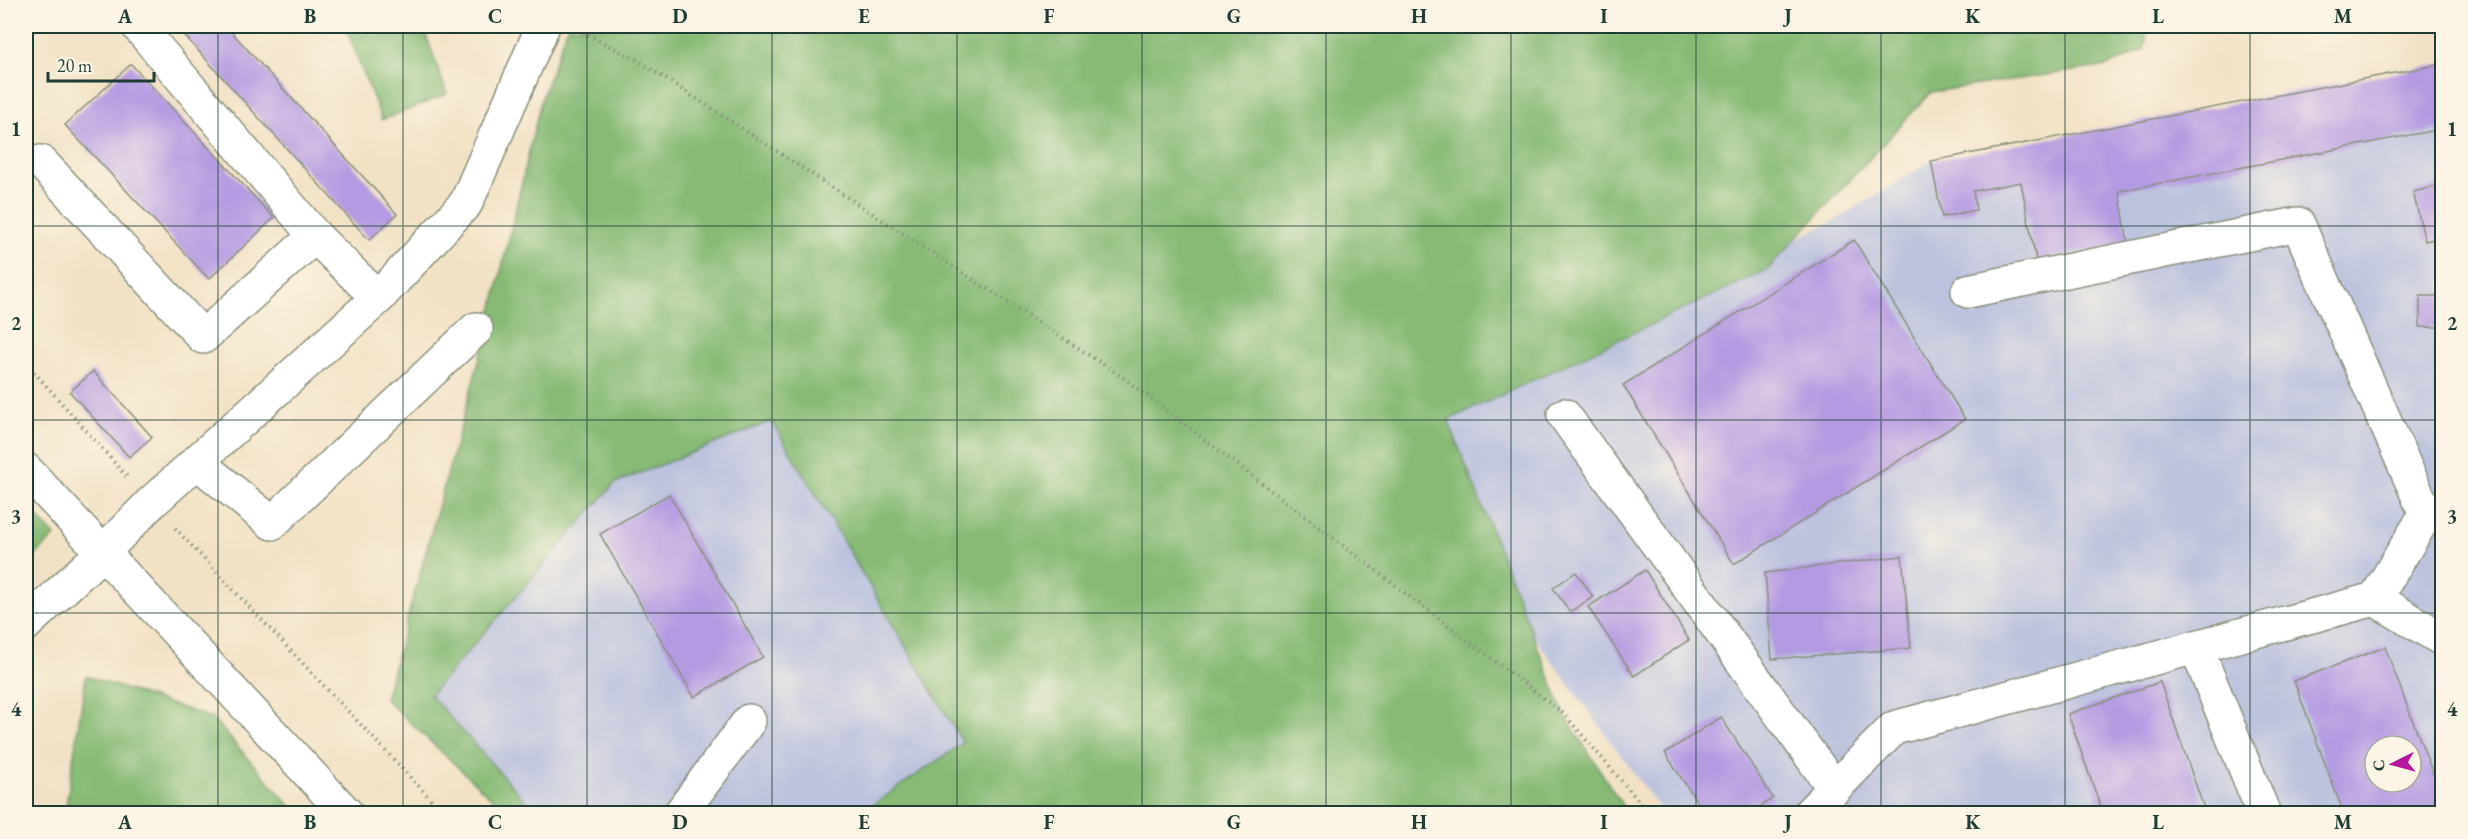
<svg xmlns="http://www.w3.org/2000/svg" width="2468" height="839" viewBox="0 0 2468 839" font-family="'EB Garamond',serif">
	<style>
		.industrial { fill: #bdc3de; fill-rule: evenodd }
		.forest { fill: #86ba74; stroke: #527c54; stroke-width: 1.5 }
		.building { fill: #b49ae2; fill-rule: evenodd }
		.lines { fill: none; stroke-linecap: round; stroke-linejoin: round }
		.minor-casing { stroke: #88907c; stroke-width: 36 }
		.path { stroke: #88907c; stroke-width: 4; stroke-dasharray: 1.5 4.5; stroke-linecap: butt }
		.minor { stroke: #fff; stroke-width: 33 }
		.grid { fill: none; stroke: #1f3d34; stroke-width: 1.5; stroke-opacity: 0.55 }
		.neatline { fill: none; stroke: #1f3d34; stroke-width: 2 }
		.grid-label { font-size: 20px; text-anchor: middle; font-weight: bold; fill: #1f3d34 }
	</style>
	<rect width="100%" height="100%" fill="#fcf5e5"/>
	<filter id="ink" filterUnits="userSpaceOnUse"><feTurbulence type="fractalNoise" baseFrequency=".0167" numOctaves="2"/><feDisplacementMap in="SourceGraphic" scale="12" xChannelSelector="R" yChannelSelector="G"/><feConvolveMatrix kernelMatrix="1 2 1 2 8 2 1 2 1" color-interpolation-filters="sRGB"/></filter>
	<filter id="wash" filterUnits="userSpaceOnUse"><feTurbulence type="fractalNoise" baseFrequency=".008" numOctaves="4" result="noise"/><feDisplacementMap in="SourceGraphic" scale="24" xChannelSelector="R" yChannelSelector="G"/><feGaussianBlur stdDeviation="1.35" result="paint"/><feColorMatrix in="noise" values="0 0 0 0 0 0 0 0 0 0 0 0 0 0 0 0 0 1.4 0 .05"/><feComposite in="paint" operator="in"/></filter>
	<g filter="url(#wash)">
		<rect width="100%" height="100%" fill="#f2e2c5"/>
		<g class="industrial">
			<path d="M 2442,64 L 2442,813 L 1663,813 L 1383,430 L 1834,221 L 1931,161 ZM 2375,746 L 2411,746 L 2411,782 L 2375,782 Z"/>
			<polygon points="772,420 963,743 861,813 536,813 430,695 615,483"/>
		</g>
		<g class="forest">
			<polygon points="345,26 423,26 447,94 382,120"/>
			<polygon points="568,26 2149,26 2144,50 2107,66 1931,92 1767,270 1448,420 1564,714 1624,808 1618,813 861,813 963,743 772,421 615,483 430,695 536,813 507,813 385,699 488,328 541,100"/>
			<polygon points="26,504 55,536 26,565"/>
			<polygon points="86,676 212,718 297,813 65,813"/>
		</g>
		<g id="blocks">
			<g class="building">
				<polygon points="176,26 226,26 397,214 369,240"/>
				<polygon points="131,64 274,218 209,279 65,125"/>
				<polygon points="2442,64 2442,129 2119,191 2128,242 2036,260 2021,182 1973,191 1976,210 1942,217 1931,161"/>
				<polygon points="2442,185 2442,237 2425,241 2413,192"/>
				<polygon points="1854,240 1965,419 1734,564 1623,385"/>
				<rect x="2420" y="296" width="22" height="31"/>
				<polygon points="26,297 34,307 26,314"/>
				<polygon points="93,371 152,437 129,457 70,392"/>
				<polygon points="669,494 763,657 694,697 600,534"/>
				<polygon points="1902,556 1911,648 1772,659 1765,573"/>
				<polygon points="1645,570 1689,640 1634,676 1588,607"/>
				<polygon points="1576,572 1593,597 1570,612 1553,588"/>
				<path d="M 2385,647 L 2442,798 L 2442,814 L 2344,814 L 2294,681 ZM 2375,746 L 2411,746 L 2411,782 L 2375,782 Z"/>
				<polygon points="2160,682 2206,814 2103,814 2068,714"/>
				<polygon points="1721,717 1773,798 1749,814 1705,814 1665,753"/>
			</g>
		</g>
	</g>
	<g filter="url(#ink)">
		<use href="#blocks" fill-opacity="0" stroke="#88907c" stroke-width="1.5"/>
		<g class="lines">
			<g class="minor-casing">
				<g id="minor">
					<polyline points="138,26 315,236"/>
					<polyline points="41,162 203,337 315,236 378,298"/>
					<polyline points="1564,415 1834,788"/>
					<polyline points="197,462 272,523 476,329"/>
					<polyline points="26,470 347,814"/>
					<polyline points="2375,599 2442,639"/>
					<polyline points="26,624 103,552 151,503 378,298 466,203 543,26"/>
					<polyline points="2196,647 2264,814"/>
					<polyline points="680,814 749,721"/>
					<polyline points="1809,814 1894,728 2375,599 2426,514 2298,224 1968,291"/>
				</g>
			</g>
			<g class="path">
				<polyline points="577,29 637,60 1121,376 1564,714 1650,814"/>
				<polyline points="26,363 129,479"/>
				<polyline points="175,528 445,814"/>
			</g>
			<use href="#minor" class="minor"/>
		</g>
	</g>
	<path class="grid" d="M 218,26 L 218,814M 403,26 L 403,814M 587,26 L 587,814M 772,26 L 772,814M 957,26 L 957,814M 1142,26 L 1142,814M 1326,26 L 1326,814M 1511,26 L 1511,814M 1696,26 L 1696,814M 1881,26 L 1881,814M 2065,26 L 2065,814M 2250,26 L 2250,814M 26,226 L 2442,226M 26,420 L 2442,420M 26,613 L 2442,613"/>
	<rect width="2468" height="839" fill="none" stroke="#fcf5e5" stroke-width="66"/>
	<g transform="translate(2393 764) rotate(264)"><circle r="28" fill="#fcf5e5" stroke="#a4ab9e" stroke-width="1.5"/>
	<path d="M0-4.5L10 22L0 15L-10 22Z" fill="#b5179e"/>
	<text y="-9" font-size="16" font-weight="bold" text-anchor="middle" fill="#1f3d34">С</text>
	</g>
	<path d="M48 72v9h106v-9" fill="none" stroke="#1f3d34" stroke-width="3"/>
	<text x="57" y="72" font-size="18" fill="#1f3d34" stroke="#fcf5e5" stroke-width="4.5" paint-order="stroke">20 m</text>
	<rect x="33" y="33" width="2402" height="773" class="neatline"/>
	<g class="grid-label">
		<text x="125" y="23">A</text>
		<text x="310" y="23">B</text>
		<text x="495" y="23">C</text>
		<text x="680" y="23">D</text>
		<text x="864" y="23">E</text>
		<text x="1049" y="23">F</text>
		<text x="1234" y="23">G</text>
		<text x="1419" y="23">H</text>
		<text x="1604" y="23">I</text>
		<text x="1788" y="23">J</text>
		<text x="1973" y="23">K</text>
		<text x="2158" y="23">L</text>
		<text x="2343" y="23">M</text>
		<text x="16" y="136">1</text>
		<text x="2452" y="136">1</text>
		<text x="16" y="330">2</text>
		<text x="2452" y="330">2</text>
		<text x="16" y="523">3</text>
		<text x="2452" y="523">3</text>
		<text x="16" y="716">4</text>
		<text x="2452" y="716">4</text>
		<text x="125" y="829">A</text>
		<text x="310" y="829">B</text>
		<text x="495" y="829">C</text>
		<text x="680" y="829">D</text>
		<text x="864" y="829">E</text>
		<text x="1049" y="829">F</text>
		<text x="1234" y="829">G</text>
		<text x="1419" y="829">H</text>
		<text x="1604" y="829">I</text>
		<text x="1788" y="829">J</text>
		<text x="1973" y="829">K</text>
		<text x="2158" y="829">L</text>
		<text x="2343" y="829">M</text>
	</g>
</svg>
